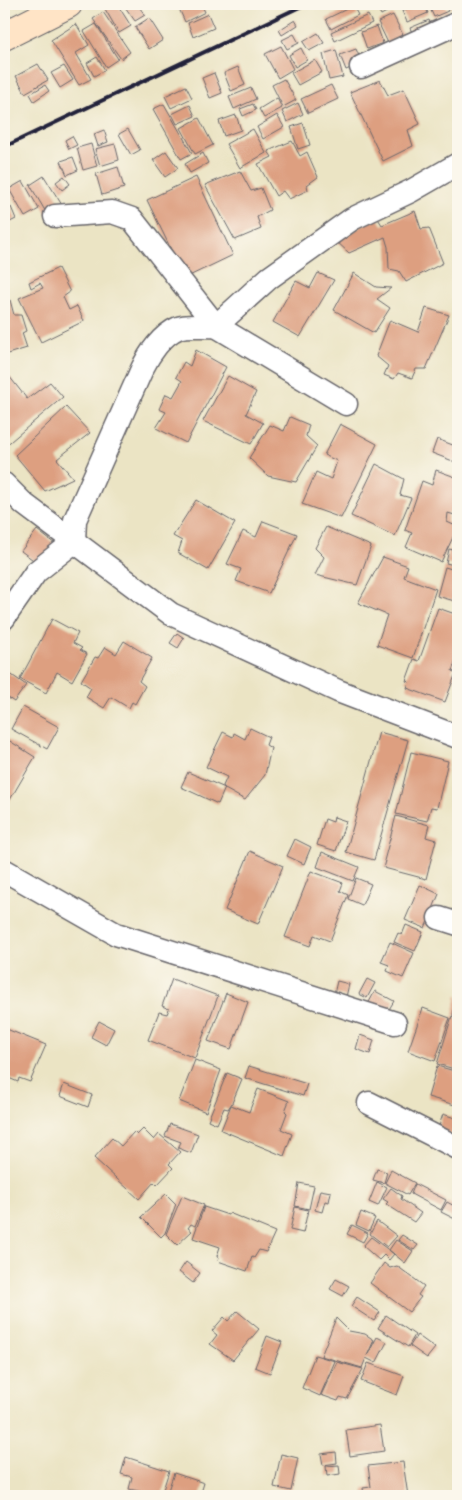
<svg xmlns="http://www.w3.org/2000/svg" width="462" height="1500" viewBox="0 0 462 1500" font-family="'IM FELL English',serif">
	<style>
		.building { fill: #dd9f80 }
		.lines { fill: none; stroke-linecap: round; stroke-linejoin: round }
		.minor-casing { stroke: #68666b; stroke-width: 25 }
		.secondary-casing { stroke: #68666b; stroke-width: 30 }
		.minor { stroke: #fff; stroke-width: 22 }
		.secondary { stroke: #ffe4c6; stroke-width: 28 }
		.rail { stroke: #22223b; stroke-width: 4 }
	</style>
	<rect width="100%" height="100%" fill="#fbf7ec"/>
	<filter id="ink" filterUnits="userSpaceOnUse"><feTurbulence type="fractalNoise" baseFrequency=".02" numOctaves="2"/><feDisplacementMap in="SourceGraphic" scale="10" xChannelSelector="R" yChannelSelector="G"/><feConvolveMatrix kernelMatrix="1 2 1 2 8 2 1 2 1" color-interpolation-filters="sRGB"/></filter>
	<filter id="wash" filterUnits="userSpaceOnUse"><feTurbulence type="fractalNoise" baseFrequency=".0096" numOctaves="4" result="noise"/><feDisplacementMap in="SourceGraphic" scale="20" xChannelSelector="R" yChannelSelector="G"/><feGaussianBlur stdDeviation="1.12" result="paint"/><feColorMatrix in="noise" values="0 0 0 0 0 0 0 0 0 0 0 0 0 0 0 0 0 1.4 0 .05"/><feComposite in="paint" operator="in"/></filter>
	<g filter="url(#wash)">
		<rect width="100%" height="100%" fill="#ebe4c4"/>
		<g id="blocks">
			<g class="building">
				<polygon points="114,4 117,4 131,26 119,33 105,9"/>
				<polygon points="123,4 137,4 145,15 135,21"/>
				<polygon points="177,4 201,4 205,12 185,22"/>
				<polygon points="375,4 390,4 392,9 381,15"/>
				<polygon points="418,4 424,4 428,13 407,22 402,11"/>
				<polygon points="428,4 445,4 448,11 434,17"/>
				<polygon points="450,4 458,4 458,11 454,13"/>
				<polygon points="353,6 358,15 331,29 326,19"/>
				<polygon points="103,12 130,52 121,59 93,19"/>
				<polygon points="208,14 214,28 193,37 188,23"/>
				<polygon points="368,15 372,23 335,41 331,32"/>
				<polygon points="393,15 403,35 388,43 378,22"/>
				<polygon points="149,18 163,40 149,49 135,27"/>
				<polygon points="295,20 298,25 282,35 279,30"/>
				<polygon points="429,20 433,30 415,39 410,28"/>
				<polygon points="76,24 89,45 76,53 91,79 79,85 51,40"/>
				<polygon points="96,24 118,59 106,67 84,31"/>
				<polygon points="377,26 383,43 367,49 361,32"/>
				<polygon points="318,33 324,43 309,51 303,42"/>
				<polygon points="294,34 299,43 287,49 282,40"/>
				<polygon points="281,46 293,69 278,78 265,54"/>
				<polygon points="301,48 307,60 295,67 289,55"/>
				<polygon points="356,49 362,63 346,70 340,55"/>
				<polygon points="336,50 343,77 329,80 323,54"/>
				<polygon points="97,57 105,70 94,76 87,63"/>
				<polygon points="315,60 322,72 298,85 291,73"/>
				<polygon points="38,64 48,80 25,93 16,76"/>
				<polygon points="64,66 73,80 60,88 51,73"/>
				<polygon points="238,67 245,85 231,91 224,73"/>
				<polygon points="214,73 222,93 210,98 202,78"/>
				<polygon points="284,79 296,100 283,107 272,85"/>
				<polygon points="380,80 388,95 404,89 420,124 408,130 413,146 383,161 350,92"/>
				<polygon points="45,85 49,91 34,101 30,94"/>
				<polygon points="331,85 338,99 308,113 301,99"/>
				<polygon points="186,86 192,98 171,108 165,96"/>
				<polygon points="251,88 256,99 234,109 229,97"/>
				<polygon points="277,98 282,108 264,118 259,109"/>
				<polygon points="298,103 303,114 287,122 282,111"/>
				<polygon points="164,104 192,153 181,159 153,109"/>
				<polygon points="253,104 256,110 243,116 240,109"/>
				<polygon points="190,105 195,116 177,124 172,114"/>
				<polygon points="236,115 241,130 224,136 219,121"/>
				<polygon points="277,115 284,127 263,139 257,127"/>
				<polygon points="199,118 213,145 195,154 181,128"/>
				<polygon points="303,123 310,145 298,149 291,127"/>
				<polygon points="128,129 140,150 131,155 119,134"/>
				<polygon points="253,129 266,153 240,168 226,144"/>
				<polygon points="104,130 108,142 98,146 94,134"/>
				<polygon points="72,136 77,145 69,149 65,140"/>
				<polygon points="292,141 300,156 307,152 318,177 307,185 308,190 289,199 283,191 276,196 258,164 272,157 268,151"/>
				<polygon points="91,144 97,166 83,170 77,148"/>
				<polygon points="115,144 119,160 100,166 95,149"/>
				<polygon points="166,151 178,168 165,177 153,160"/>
				<polygon points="203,153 208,163 190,173 185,164"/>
				<polygon points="73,157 78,170 67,175 61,161"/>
				<polygon points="118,167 124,188 102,195 96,174"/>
				<polygon points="240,171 251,191 261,188 270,210 257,217 261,229 235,240 205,185"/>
				<polygon points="44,176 62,205 47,214 30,185"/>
				<polygon points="64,176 70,184 62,190 56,182"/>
				<polygon points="196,177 233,255 185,278 147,200"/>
				<polygon points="23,181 39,209 25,217 9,189"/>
				<polygon points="11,207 16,219 4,225 4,211"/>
				<polygon points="415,211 421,229 429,228 443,263 406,282 399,271 389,269 388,247 385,237 349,253 336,241 377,217 382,225"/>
				<polygon points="58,268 70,292 63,297 69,310 77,306 84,321 41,342 19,298 43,288 40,283 31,288 29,282"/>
				<polygon points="318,273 334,280 300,337 273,322 296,281 310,288"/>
				<polygon points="354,273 376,287 391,288 377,299 390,308 374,333 334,310"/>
				<polygon points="10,300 14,315 21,315 26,331 22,333 27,348 4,355 4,302"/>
				<polygon points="426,308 449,315 426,369 416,369 412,378 398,373 394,379 384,375 388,366 376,356 390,320 418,332"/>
				<polygon points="196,350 226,367 186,443 156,428 166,412 159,409 166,394 173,397 182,381 176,377 184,362 190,366"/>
				<polygon points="9,376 27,399 50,382 63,397 4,447 4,380"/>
				<polygon points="228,376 256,392 246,414 263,423 251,444 203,421"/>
				<polygon points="66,407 90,433 57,459 73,478 45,491 15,455"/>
				<polygon points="290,417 309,425 306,436 317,446 296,482 268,476 249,458 270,425 284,431"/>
				<polygon points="340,424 377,444 341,518 302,504 316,472 331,479 337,461 324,455"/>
				<polygon points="437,439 458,447 458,463 432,453"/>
				<polygon points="376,464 404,479 400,495 411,498 395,536 351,516"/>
				<polygon points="436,470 458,478 458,516 448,513 447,522 458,527 441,562 406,547 412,533 405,530 422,481 432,485"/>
				<polygon points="196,500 235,523 208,570 178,553 182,541 173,536"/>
				<polygon points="263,521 297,534 269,593 236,581 241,569 227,564 243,531 256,537"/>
				<polygon points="326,527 371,546 357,585 315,575 324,557 315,548"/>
				<polygon points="37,530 55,544 40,565 21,551"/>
				<polygon points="449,549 458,551 458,566 446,563"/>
				<polygon points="383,557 408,566 404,577 436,589 413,658 377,645 387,615 358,603"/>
				<polygon points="445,567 458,571 458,602 437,596"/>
				<polygon points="438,608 458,615 458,654 452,671 456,673 445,702 407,688 409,682 406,681 414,659 419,661"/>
				<polygon points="52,619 78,633 73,643 82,648 80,650 87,654 72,681 57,672 46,693 20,679"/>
				<polygon points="177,633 184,638 178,648 170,643"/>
				<polygon points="124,641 152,658 139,681 145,686 135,704 132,702 129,708 111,697 104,708 86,697 91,688 81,681 95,657 98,658 105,647 116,654"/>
				<polygon points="6,671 26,685 14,702 4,695 4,674"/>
				<polygon points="23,707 59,727 47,749 11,729"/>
				<polygon points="250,728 269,737 266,745 271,748 265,775 245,800 225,789 223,786 227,777 206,767 223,732 233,737 234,733 245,739"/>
				<polygon points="379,732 408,740 374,860 346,852"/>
				<polygon points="5,738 35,757 4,810 4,740"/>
				<polygon points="411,752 448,761 437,808 431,807 427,821 396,814"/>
				<polygon points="188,772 225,788 218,804 181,787"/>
				<polygon points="396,816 429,825 426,837 436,840 426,879 384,868 386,861 384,861"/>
				<polygon points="334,817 346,821 336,851 317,845 325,819 333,822"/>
				<polygon points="295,839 311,847 304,864 287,856"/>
				<polygon points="250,851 283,866 258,924 225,910"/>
				<polygon points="322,852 359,867 353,881 317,867"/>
				<polygon points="311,871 343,883 340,891 348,895 330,941 314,935 310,946 285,937"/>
				<polygon points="356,878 371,884 362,905 348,899"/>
				<polygon points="420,885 439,894 425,928 405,920"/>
				<polygon points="406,925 423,932 415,951 394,942 398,933 402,935"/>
				<polygon points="390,942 414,953 403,978 387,971 389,965 381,962"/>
				<polygon points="172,979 218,996 195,1058 148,1040 159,1012 167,1014 169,1009 162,1006"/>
				<polygon points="367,979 375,983 367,998 359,994"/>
				<polygon points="337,981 349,984 346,997 334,994"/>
				<polygon points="375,991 394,1001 385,1016 367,1006"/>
				<polygon points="226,993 248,1002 231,1049 208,1041"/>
				<polygon points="457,995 458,995 458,1016 453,1015"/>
				<polygon points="423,1008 450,1018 435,1061 408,1051"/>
				<polygon points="452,1016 458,1018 458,1070 437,1064"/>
				<polygon points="99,1021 114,1029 106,1045 91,1037"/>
				<polygon points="4,1028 46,1045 30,1082 19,1078 18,1082 4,1076"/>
				<polygon points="360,1035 374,1040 370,1054 356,1049"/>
				<polygon points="195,1060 221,1070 206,1112 179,1101"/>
				<polygon points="249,1066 307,1084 303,1096 245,1078"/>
				<polygon points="437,1066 458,1072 458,1106 428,1097"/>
				<polygon points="227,1073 242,1079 232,1103 228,1109 224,1108 217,1124 208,1120"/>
				<polygon points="64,1084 92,1095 88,1107 60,1096"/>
				<polygon points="258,1089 289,1101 285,1111 287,1113 281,1129 292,1134 284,1156 221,1130 231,1105 249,1112"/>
				<polygon points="443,1114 458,1119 458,1136 438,1129"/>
				<polygon points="170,1124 198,1134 191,1153 178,1148 181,1142 165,1136"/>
				<polygon points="143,1129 154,1140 159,1134 180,1152 169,1164 173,1168 157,1185 154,1182 139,1199 94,1158 112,1138 121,1146 134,1132 137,1135"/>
				<polygon points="377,1169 387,1172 384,1183 373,1180"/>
				<polygon points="391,1170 415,1183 408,1195 385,1183"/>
				<polygon points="377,1182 383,1185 382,1187 383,1185 387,1187 378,1206 369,1202"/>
				<polygon points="299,1183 314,1186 309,1209 295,1206"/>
				<polygon points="415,1184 446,1200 441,1210 411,1194"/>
				<polygon points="391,1188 402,1196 401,1199 421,1213 414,1222 386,1204 388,1202 383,1199"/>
				<polygon points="320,1190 331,1192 329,1202 325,1201 322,1212 315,1210"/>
				<polygon points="166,1194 176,1204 165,1233 161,1237 141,1217"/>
				<polygon points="182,1196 204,1205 195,1226 191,1224 188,1228 192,1231 177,1245 166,1234"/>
				<polygon points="447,1202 458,1208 455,1219 441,1212"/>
				<polygon points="204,1207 228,1215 229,1213 275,1232 266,1252 259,1250 254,1258 252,1257 247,1271 218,1261 219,1257 217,1256 220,1247 193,1238"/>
				<polygon points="295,1207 308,1210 303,1233 290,1230"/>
				<polygon points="361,1212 375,1218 369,1231 356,1225"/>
				<polygon points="377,1221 397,1236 387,1247 370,1234"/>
				<polygon points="352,1225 368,1233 363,1242 347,1234"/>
				<polygon points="402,1235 418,1245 414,1250 398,1240"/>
				<polygon points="371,1237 394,1254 389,1260 384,1255 379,1260 363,1246"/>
				<polygon points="396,1240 413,1251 405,1263 389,1250"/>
				<polygon points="186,1262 200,1273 193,1283 179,1272"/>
				<polygon points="384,1263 390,1268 397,1266 424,1286 418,1295 421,1297 409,1312 370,1283"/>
				<polygon points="336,1279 349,1286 343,1296 330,1289"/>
				<polygon points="357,1297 380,1312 374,1321 351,1306"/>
				<polygon points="237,1311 259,1329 233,1360 210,1344 217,1335 212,1331 224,1317 228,1321"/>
				<polygon points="386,1315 415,1335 408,1347 378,1328"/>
				<polygon points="336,1318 349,1331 365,1334 374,1340 367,1356 377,1337 387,1342 376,1363 366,1358 362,1368 321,1356"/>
				<polygon points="417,1335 435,1348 427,1358 410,1346"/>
				<polygon points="267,1336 282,1342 270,1373 255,1367"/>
				<polygon points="315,1355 335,1361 320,1396 302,1388"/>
				<polygon points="337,1362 363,1369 347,1399 340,1397 338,1401 321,1395"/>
				<polygon points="368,1363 404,1376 397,1395 361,1381"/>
				<polygon points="380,1425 384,1451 350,1456 346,1430"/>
				<polygon points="336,1452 337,1463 323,1465 321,1454"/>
				<polygon points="281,1454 298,1458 291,1491 274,1487"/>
				<polygon points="126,1457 169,1471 161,1496 129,1489 132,1477 121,1474"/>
				<polygon points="403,1462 408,1496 364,1496 363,1488 371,1487 368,1466"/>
				<polygon points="339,1465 340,1474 327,1476 326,1466"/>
				<polygon points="174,1473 204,1483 200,1496 166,1496"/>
			</g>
		</g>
	</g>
	<g filter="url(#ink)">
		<use href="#blocks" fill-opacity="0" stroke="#68666b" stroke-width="1"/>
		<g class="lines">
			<g class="minor-casing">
				<g id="minor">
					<polyline points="361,67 458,23"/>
					<polyline points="55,216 112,212 132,219 216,326 346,404"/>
					<polyline points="4,484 24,504 171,614 338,691 458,737"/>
					<path d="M 4,618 L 36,572 L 74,542 L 75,520 L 142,369 C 149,354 162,335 178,328 C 187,324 206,327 216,326 L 269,278 L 352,219 L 411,191 L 458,164"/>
					<polyline points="4,870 116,934 395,1023"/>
					<polyline points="439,918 458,924"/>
					<polyline points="369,1103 458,1148"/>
				</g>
			</g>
			<g class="secondary-casing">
				<polyline id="secondary" points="4,36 68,4"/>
			</g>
			<use href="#minor" class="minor"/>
			<use href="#secondary" class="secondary"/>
			<polyline class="rail" points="4,147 306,4"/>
		</g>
	</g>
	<rect width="462" height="1500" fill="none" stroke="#fbf7ec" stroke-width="20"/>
</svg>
